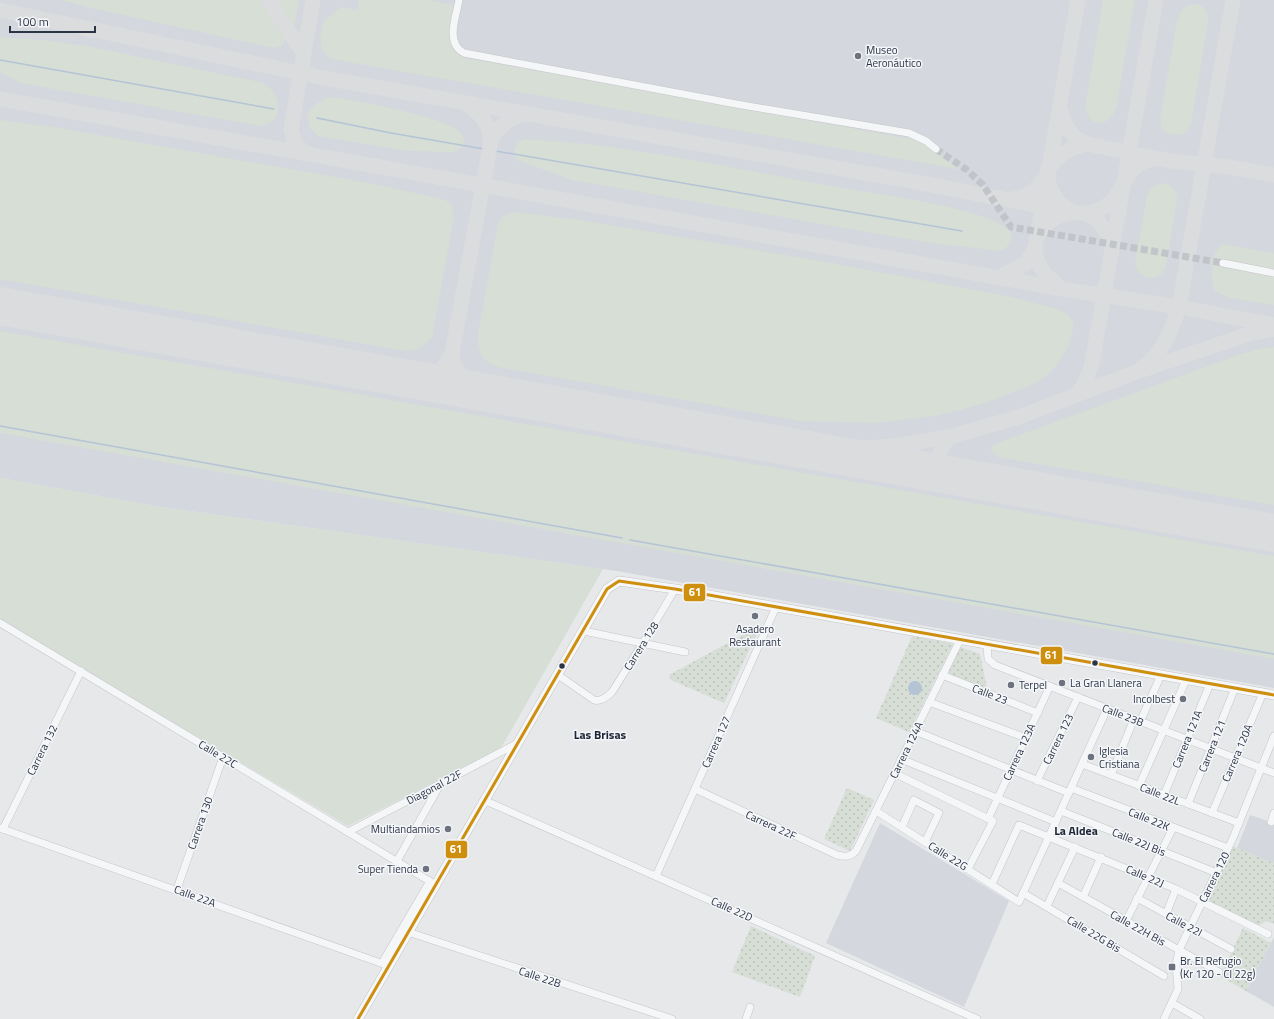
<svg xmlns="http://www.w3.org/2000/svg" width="1274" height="1019" viewBox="0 0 1274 1019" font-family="'Titillium Web',sans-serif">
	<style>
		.built { fill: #d4d7dd }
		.green { fill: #d6ded6 }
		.park { fill: url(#park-dots) }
		.water { fill: #b4c4d5 }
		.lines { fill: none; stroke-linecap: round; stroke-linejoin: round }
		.stream { stroke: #b4c4d5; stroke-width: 1.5 }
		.taxiway { stroke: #dadcde; stroke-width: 15 }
		.runway { stroke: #dadcde; stroke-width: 38 }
		.minor-tunnel { stroke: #c1c4c9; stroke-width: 7; stroke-dasharray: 7 3.5; stroke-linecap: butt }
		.minor-casing { stroke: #c4c6c8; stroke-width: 8 }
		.major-casing { stroke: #c2c5c8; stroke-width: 10 }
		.minor { stroke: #f5f6f7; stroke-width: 7 }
		.major { stroke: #f8f8f8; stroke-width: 9 }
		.bus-1-casing { stroke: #f4f6f9; stroke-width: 6 }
		.bus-1 { stroke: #ce8f0e; stroke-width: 3 }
		.poi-dot { fill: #6c737f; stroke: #f4f6f9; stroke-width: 1.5 }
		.bus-dot { fill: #2b3445; stroke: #f4f6f9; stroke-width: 1.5 }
		.labels { text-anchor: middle; stroke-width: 3; stroke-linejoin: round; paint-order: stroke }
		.poi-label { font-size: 11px; fill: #2b3445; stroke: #f4f6f9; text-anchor: start }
		.street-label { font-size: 11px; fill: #2b3445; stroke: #f4f6f9 }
		.neighbourhood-label { font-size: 12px; font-weight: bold; fill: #1d2536; stroke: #f4f6f9 }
		.line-badge { stroke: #f4f6f9; stroke-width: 1.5 }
		.badge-label { font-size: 11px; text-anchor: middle; font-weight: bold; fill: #fff }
	</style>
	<defs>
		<pattern id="park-dots" width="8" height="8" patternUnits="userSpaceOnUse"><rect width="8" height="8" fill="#d6ded6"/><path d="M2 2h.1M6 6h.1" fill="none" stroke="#b8bfb9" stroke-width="1.8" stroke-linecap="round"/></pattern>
	</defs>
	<rect width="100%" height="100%" fill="#e6e8ea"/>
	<g class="built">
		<polygon points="0,0 1274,0 1274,688 617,571 161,507 0,478"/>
		<polygon points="1250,815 1274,823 1274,863 1237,848"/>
		<polygon points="880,823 1009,901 964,1007 826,943"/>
		<polygon points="1274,937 1274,1007 1246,991"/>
	</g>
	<g class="green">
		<polygon points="61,0 260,0 284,34 285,40 281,46 273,48 87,7"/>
		<polygon points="274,0 299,0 294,27 293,27"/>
		<path d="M 359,0 L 427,0 L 453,5 C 451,24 442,50 466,58 L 911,139 L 927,146 L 963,170 L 331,59 C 317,50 319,34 325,20 L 341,7 L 357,10 Z"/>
		<path d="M 1103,0 L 1135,0 L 1116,108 C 1112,119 1102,129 1089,118 L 1085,108 Z"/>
		<path d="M 1196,4 C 1205,6 1208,12 1208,21 L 1191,124 C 1187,138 1172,137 1162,129 L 1160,119 L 1177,21 C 1180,10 1184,5 1196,4 Z"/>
		<path d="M 0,37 L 42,40 L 87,46 L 264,83 C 282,95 286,122 260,126 L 20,83 L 0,72 Z"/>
		<path d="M 328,97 C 351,98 443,117 459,131 C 462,133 464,138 464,142 C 463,148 459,150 453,152 L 408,151 L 318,136 L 310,128 L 307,116 L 314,105 Z"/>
		<polygon points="0,120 54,127 380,185 445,200 452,205 454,217 432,338 419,349 405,351 0,279"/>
		<path d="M 524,139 C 630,144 734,169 838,187 C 875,194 986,207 1010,231 L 1012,239 L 1007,247 L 1000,251 L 924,242 L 572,180 L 517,160 C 512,151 515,143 524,139 Z"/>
		<path d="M 1161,183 C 1170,185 1178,189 1177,199 L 1166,267 C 1160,280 1148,281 1138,272 L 1135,263 L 1147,195 L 1152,187 Z"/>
		<path d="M 513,212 L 580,220 L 815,260 L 1007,296 L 1057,309 L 1069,315 L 1073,323 L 1073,328 L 1068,347 L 1057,365 L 1044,378 L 1034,384 L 988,402 L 960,410 L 935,416 L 876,423 L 801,421 L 498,367 C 481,362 477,350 478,334 L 498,224 L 503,216 Z"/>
		<path d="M 1222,244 L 1274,253 L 1274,269 L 1223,260 L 1221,267 L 1274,277 L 1274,305 L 1230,298 L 1215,291 C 1209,278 1210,254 1222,244 Z"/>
		<polygon points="0,331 1274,556 1274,659 0,433"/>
		<polygon points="1274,347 1274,505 998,457 991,451 992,446 1000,442 1238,355 1262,348"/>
		<polygon points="0,478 161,507 603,569 501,748 348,826 0,620"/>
	</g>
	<g class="park">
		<polygon points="761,625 724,703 671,680 669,675"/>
		<polygon points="912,636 953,644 909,732 876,718"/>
		<polygon points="960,647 980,654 987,688 948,674"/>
		<polygon points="847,788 874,800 850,851 824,839"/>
		<polygon points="1232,846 1274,863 1274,924 1266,921 1258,926 1208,901"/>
		<polygon points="751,926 815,956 800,997 732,972"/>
		<polygon points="1243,928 1271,943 1246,991 1220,976"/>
	</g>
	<circle class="water" cx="915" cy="688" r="7"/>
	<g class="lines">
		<g class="stream">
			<polyline points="0,60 274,109"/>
			<polyline points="317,118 391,133 962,231"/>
			<polyline points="0,426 622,538"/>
			<polyline points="630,540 1274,654"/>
		</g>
		<g class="taxiway">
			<polyline points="268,0 304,54"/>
			<polyline points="0,10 324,78 927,184 1075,213"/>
			<polyline points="0,99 1062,289 1179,307 1274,325"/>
			<path d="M 467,105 C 482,114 489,124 491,141 C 498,128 509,116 525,115"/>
			<polyline points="1060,109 1067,128 1075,137 1087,144 1171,161 1229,167 1274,175"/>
			<polyline points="306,154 295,143 291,129 313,0"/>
			<path d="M 1048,169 C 1060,155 1069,147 1087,144"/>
			<path d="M 1012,199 C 1031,198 1037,188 1047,174 C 1050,191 1055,202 1071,211"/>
			<path d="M 1082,213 C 1133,210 1114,161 1157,159"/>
			<path d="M 1037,237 C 1057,202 1104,204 1111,248"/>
			<polyline points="999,277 1025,264 1035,248"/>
			<path d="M 1060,287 C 1046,276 1036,267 1035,248 L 1078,0"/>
			<path d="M 1141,368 C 1163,354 1172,330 1179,307 L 1233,0"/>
			<path d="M 413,380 C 431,378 445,371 452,353"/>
			<path d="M 480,392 C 464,382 455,373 452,353 L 491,141"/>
			<path d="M 1074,396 C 1086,386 1090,371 1093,357 L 1156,0"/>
			<path d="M 952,436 C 929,457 941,466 963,477"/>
			<polyline points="799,448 866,448 900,445 952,436 1019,417 1131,374 1249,334 1274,329"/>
		</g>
		<polyline class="runway" points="0,306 1274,533"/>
		<polyline class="minor-tunnel" points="936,149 967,170 983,185 1011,227 1223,263"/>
		<g class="minor-casing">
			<g id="minor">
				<path d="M 459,0 C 456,17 445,43 464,53 L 736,104 L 909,133 L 926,141 L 936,149"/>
				<polyline points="1223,263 1274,273"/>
				<polyline points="0,623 436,885"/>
				<polyline points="584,631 685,652"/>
				<polyline points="987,645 988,659 995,665 1274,773"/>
				<path d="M 558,675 L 594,700 C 601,702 607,697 612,692 L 643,643 L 675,589"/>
				<polyline points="942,675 1038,713"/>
				<polyline points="929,702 1026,738"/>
				<polyline points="1140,722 1161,675"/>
				<polyline points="915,731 1069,793"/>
				<polyline points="901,759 1056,822"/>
				<polyline points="1082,764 1239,823"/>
				<polyline points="894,773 993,821 968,869"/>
				<polyline points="1111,775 1134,719"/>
				<polyline points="1037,781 1078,697"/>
				<polyline points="1139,786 1186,680"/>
				<polyline points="1071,788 1228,848"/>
				<path d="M 695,789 L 837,855 C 845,857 850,857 856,851 L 960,640"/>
				<polyline points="1164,795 1210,684"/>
				<polyline points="486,801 977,1019"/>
				<polyline points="1188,804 1235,688"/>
				<polyline points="876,811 1019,902 1107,709"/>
				<polyline points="1061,811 1217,873"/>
				<polyline points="1212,813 1263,693"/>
				<polyline points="988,819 1050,686"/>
				<polyline points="1271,822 1274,813"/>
				<polyline points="902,827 914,800 939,813 925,842"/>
				<polyline points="0,828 389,966"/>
				<polyline points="3,829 81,671"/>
				<polyline points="348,832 518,743"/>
				<polyline points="397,861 441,783"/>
				<polyline points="656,876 776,607"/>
				<polyline points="1058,883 1219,972"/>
				<polyline points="992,884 1019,825 1176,889 1268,934"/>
				<polyline points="177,889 223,757"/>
				<polyline points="1023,893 1164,976"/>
				<polyline points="1083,897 1101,857"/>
				<polyline points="1137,898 1231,949"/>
				<polyline points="1047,906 1075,847"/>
				<polyline points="1166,914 1176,889"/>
				<polyline points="1126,921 1173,828"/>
				<polyline points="408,932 672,1019"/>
				<polyline points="382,963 430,881"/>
				<polyline points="1172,1003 1200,1019"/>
				<polyline points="746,1019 750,1007"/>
				<polyline points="1164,1019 1178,989 1176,965 1179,950 1233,838 1274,736"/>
			</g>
		</g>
		<g class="major-casing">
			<polyline id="major" points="358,1019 607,589 619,581 675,589 1274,695"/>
		</g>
		<use href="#minor" class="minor"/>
		<use href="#major" class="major"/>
		<g class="bus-1-casing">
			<polyline id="bus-1" points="358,1019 607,589 619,581 675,589 1274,695"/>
		</g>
		<use href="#bus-1" class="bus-1"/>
	</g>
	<g class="poi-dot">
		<circle cx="858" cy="56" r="4"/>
		<circle cx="755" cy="616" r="4"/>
		<circle cx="1062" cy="683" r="4"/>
		<circle cx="1011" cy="685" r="4"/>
		<circle cx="1183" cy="699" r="4"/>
		<circle cx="1091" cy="757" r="4"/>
		<circle cx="448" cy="829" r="4"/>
		<circle cx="426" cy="869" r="4"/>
		<rect x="1168" y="963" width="8" height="8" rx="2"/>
	</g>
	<g class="bus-dot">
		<circle cx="1095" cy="663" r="3.5"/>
		<circle cx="562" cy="666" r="3.5"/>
	</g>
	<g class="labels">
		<g class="poi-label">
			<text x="866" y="54">Museo<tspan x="866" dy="13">Aeronáutico</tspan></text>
			<text x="755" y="633" text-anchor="middle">Asadero<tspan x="755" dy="13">Restaurant</tspan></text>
			<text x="1070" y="687">La Gran Llanera</text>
			<text x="1019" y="689">Terpel</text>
			<text x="1175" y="703" text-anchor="end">Incolbest</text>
			<text x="1099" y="755">Iglesia<tspan x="1099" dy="13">Cristiana</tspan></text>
			<text x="440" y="833" text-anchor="end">Multiandamios</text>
			<text x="418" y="873" text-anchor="end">Super Tienda</text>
			<text x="1180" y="965">Br. El Refugio<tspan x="1180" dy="13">(Kr 120 - Cl 22g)</tspan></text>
		</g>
		<g class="street-label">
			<text transform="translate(641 646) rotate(-58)" y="4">Carrera 128</text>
			<text transform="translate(990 694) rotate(21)" y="4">Calle 23</text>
			<text transform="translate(1123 715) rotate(21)" y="4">Calle 23B</text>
			<text transform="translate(1058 739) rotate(-64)" y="4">Carrera 123</text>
			<text transform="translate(1187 739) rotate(-68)" y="4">Carrera 121A</text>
			<text transform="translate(716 742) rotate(-66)" y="4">Carrera 127</text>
			<text transform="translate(1212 746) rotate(-68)" y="4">Carrera 121</text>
			<text transform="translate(42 750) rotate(-64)" y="4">Carrera 132</text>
			<text transform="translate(906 750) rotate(-64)" y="4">Carrera 124A</text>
			<text transform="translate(1019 752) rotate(-65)" y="4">Carrera 123A</text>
			<text transform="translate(1237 753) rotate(-67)" y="4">Carrera 120A</text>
			<text transform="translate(218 754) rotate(31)" y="4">Calle 22C</text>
			<text transform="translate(434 787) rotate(-28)" y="4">Diagonal 22F</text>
			<text transform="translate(1160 794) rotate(21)" y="4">Calle 22L</text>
			<text transform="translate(1149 819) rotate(22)" y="4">Calle 22K</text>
			<text transform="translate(200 823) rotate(-71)" y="4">Carrera 130</text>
			<text transform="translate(771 825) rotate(25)" y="4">Carrera 22F</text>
			<text transform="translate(1139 842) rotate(22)" y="4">Calle 22J Bis</text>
			<text transform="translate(948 856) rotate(32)" y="4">Calle 22G</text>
			<text transform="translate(1145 876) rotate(23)" y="4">Calle 22J</text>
			<text transform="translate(1214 877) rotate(-64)" y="4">Carrera 120</text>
			<text transform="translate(195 896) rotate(20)" y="4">Calle 22A</text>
			<text transform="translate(732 909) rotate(24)" y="4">Calle 22D</text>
			<text transform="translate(1184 924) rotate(28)" y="4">Calle 22I</text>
			<text transform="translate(1138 928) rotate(29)" y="4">Calle 22H Bis</text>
			<text transform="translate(1094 934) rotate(31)" y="4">Calle 22G Bis</text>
			<text transform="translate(540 977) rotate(18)" y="4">Calle 22B</text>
		</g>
		<g class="neighbourhood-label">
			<text x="600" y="739">Las Brisas</text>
			<text x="1076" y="835">La Aldea</text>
		</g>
	</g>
	<g class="line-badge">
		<rect x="683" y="583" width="23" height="19" rx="4" fill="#ce8f0e"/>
		<rect x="1040" y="646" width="23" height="19" rx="4" fill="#ce8f0e"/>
		<rect x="445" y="840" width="23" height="19" rx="4" fill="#ce8f0e"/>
	</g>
	<g class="badge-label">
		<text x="695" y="596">61</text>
		<text x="1051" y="659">61</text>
		<text x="456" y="853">61</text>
	</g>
	<path d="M10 26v6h85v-6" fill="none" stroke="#2b3445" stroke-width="2"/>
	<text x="16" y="26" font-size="12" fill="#2b3445" stroke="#f4f6f9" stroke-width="3" paint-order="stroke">100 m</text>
</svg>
